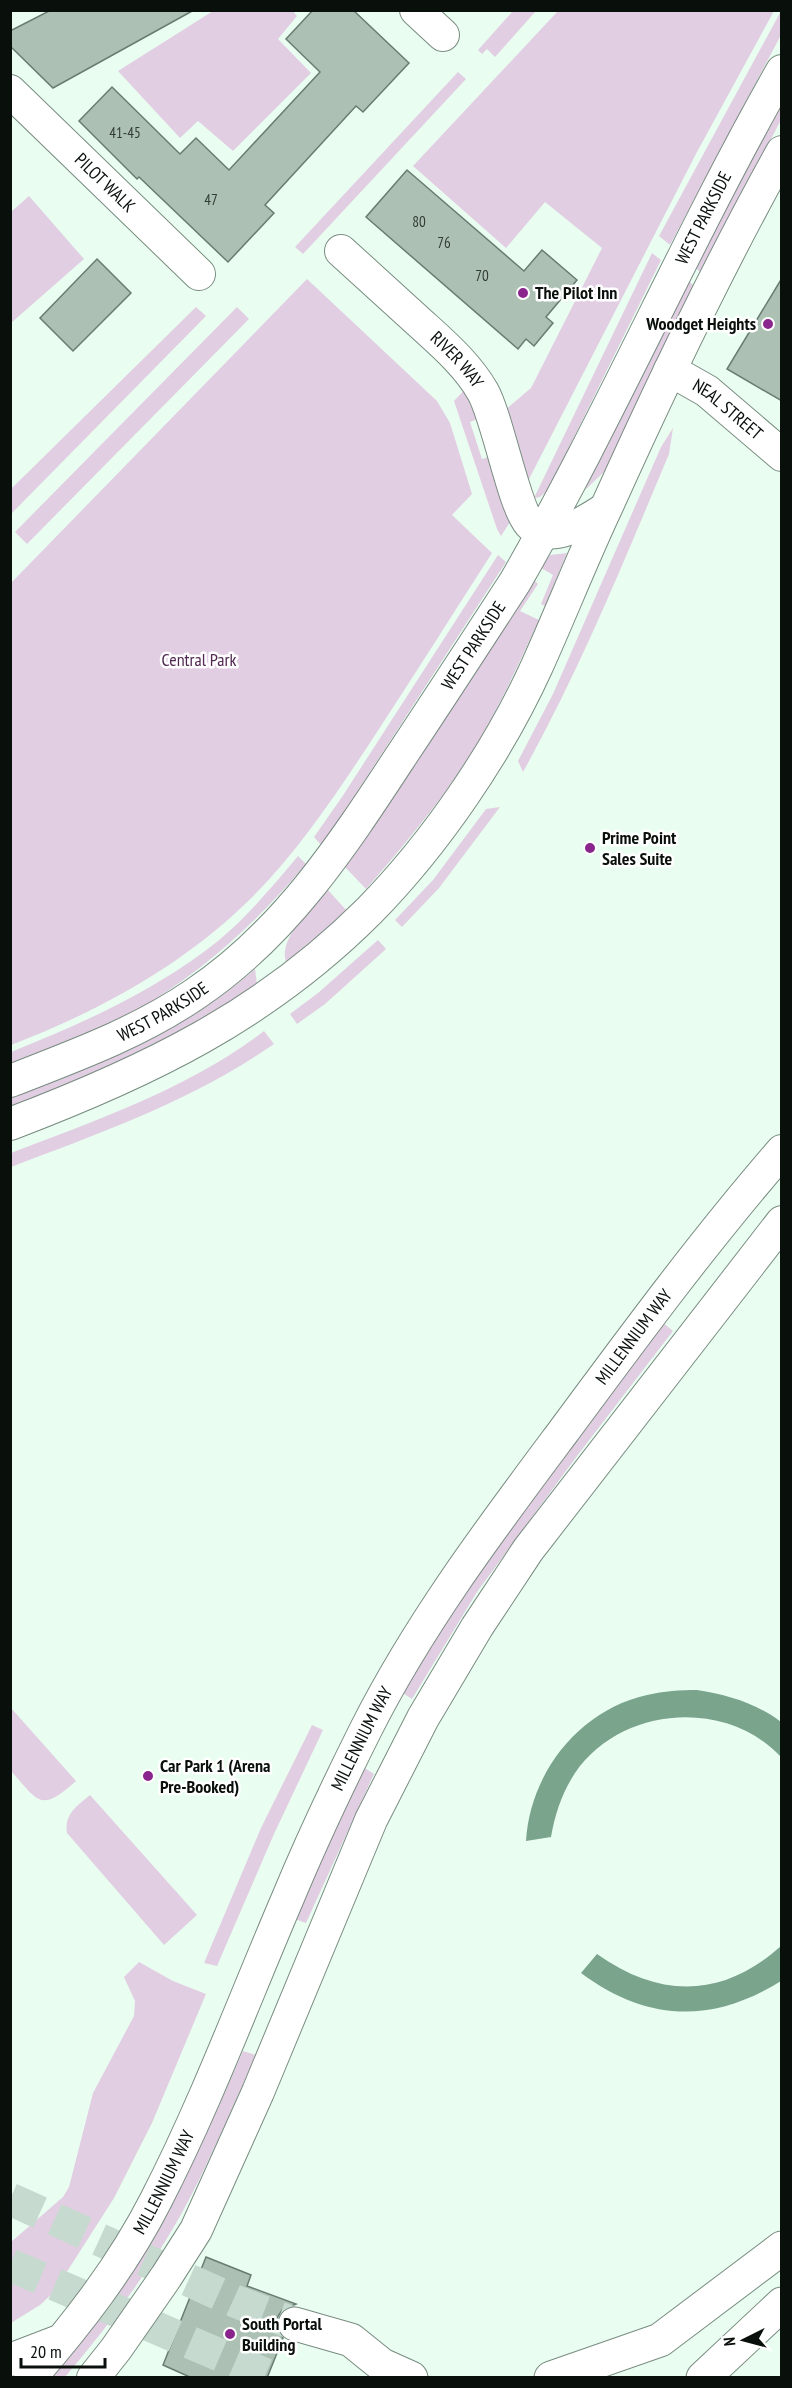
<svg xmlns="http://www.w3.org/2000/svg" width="792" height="2388" viewBox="0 0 792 2388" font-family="'PT Sans Narrow',sans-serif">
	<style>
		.green { fill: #e2cee2 }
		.water { fill: #7ba48c }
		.building { fill: #acc0b4; stroke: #697c71; stroke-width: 1.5 }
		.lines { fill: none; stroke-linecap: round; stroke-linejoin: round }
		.highway-tunnel { stroke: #c7dacf; stroke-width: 33; stroke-dasharray: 33 16; stroke-linecap: butt }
		.minor-casing { stroke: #798c81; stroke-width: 34 }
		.highway-casing { stroke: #798c81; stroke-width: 35 }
		.minor { stroke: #fff; stroke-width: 32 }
		.highway { stroke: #fff; stroke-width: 33 }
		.poi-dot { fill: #89258d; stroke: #fff; stroke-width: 2 }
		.labels { text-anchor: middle; stroke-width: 5; stroke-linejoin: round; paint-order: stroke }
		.number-label { font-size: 15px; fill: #323c36 }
		.street-label { font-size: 18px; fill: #09100c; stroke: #fff }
		.poi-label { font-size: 18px; font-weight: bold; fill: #09100c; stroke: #fff; text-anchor: start }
		.park-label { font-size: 18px; fill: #502751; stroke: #fff }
	</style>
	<rect width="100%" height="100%" fill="#e9fef1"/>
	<g class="green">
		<polygon points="292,10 297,16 278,39 311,73 233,151 198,121 180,138 118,71 213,11"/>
		<polygon points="513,11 536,11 495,57 487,49 482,54 478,50"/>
		<polygon points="558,11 774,11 697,152 527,483 505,410 531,388 602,248 545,202 506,248 413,166"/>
		<polygon points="781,11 781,35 670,245 659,236"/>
		<polygon points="458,72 466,79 303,254 295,247"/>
		<polygon points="781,104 781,120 701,273 695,267"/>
		<polygon points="29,196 84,259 11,323 11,212"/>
		<polygon points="652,253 661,260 548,490 540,497 534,498"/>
		<path d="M 307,279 L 437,401 L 450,423 L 472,494 L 452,515 L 492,553 C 454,612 417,671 379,729 C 339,790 296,856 243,906 C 178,968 95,1013 11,1045 L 11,583 Z"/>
		<polygon points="689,281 694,286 605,471 585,490"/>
		<polygon points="196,307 206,316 11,514 11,489"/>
		<polygon points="237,307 249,319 27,544 15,532"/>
		<polygon points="468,386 483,417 470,422 482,459 495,455 514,516 501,536 497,529 454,401"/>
		<path d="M 673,428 L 669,454 C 624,561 580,670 523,772 L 518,761 L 553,694 L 661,447 Z"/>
		<polygon points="567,553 545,606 541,604 553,575 541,568 550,555"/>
		<polygon points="498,555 506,562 322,846 314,837 342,797"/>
		<path d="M 534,580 L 538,584 L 520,611 L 539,620 C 519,663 500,706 475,747 C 444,798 405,844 366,889 L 344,866 Z"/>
		<polygon points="500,807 439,888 402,927 395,920 433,880 486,809"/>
		<path d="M 298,856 L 306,864 C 257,922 203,972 137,1010 C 97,1033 53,1048 11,1065 L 11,1052 C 80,1024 144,996 205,951 C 241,925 270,889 298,856 Z"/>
		<path d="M 328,890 L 347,911 L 286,962 C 278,937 313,908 328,890 Z"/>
		<polygon points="378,940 386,949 325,1004 297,1024 290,1014 318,993"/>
		<path d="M 255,969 L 257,984 L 196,1024 L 136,1056 L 11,1107 L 11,1098 C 100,1064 182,1033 255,969 Z"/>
		<path d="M 264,1031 L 274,1044 C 194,1100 101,1133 11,1167 L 11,1153 C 97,1120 190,1088 264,1031 Z"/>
		<polygon points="662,1322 673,1331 577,1456 477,1592 412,1699 401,1692 466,1587"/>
		<path d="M 11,1708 L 76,1781 C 40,1813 39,1802 11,1771 Z"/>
		<polygon points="312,1725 323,1730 274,1834 217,1966 204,1963 261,1828"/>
		<polygon points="363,1767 374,1774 306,1923 292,1918"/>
		<path d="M 90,1795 L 197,1915 L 164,1945 L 67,1833 C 64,1814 77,1806 90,1795 Z"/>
		<polygon points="139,1962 173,1981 206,1994 152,2123 114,2198 54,2292 40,2305 11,2323 11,2242 63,2197 69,2187 93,2093 134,2016 135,2001 124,1977"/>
		<path d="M 243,2051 L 256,2055 C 237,2097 219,2139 199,2180 C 164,2252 116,2317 65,2377 L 52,2378 C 93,2328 131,2277 163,2220 C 193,2165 218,2108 243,2051 Z"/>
	</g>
	<g class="water">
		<path d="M 697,1690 C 728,1695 756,1703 781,1722 L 781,1757 C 726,1698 621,1706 575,1773 C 562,1793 555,1814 551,1837 L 526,1841 C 530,1773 579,1710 647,1695 C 664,1691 680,1690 697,1690 Z"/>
		<path d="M 781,1946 L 781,1981 C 712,2024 647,2022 581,1973 L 597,1954 C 660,1999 723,1998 781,1946 Z"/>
	</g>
	<g class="building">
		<polygon points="51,10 194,10 53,88 10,46 10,31"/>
		<polygon points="313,10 353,10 409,63 363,112 356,106 265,205 274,213 228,262 139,177 137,179 79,121 112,87 180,154 196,138 229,170 320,72 286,39"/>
		<polygon points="407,170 524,271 542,250 577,280 546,317 553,323 534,346 526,339 518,349 366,217"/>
		<polygon points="97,259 131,293 73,351 40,318"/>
		<polygon points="782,278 782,401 727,369"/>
		<polygon points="206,2257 251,2275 247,2286 296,2304 282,2310 277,2318 277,2329 283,2338 267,2378 192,2378 163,2365"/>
	</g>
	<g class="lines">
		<g class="highway-tunnel">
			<polyline points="10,2199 237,2302 295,2324"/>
			<polyline points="10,2265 273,2378"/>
		</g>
		<g class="minor-casing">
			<g id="minor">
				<polyline points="416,10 443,35"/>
				<path id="s1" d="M 10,91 L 199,274"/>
				<path id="s2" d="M 341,251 C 367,275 393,298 419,322 C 442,343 467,364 483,392 C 498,419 515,512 531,525 C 553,544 585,522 605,509"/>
				<path id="s3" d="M 670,370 L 707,391 L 782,455"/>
				<path id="s4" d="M 10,1081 C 74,1056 138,1033 195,994 C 286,933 344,843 403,753 C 441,696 478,639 515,582 C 611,415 687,238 782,71"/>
				<path d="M 10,1124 C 147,1072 264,1016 369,911 C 435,844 498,752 537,666 C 561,613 582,559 607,506 C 661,386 718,267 782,152"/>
				<polyline points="10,2360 57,2342"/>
				<path id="s5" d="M 30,2378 C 78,2323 123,2265 156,2200 C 206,2103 244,2000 287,1900 C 311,1842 338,1785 366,1729 C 420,1622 492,1527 563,1432 C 634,1336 704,1241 782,1151"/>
				<polyline points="93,2378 116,2349 166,2277 196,2230 258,2092 371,1820 423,1718 477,1627 528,1550 782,1222"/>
			</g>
		</g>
		<g class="highway-casing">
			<g id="highway">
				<polyline points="295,2324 351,2340 382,2365 411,2378"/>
				<polyline points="551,2378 660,2340 782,2248"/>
				<polyline points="703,2378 782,2304"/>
			</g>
		</g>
		<use href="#minor" class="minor"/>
		<use href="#highway" class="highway"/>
	</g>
	<g class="poi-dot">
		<circle cx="523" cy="293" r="6"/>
		<circle cx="768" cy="324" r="6"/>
		<circle cx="590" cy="848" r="6"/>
		<circle cx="148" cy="1776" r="6"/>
		<circle cx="230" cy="2334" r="6"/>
	</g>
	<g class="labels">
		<g class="number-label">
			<text x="125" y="138">41-45</text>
			<text x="211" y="205">47</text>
			<text x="419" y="227">80</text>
			<text x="444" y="248">76</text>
			<text x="482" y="281">70</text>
		</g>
		<g class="street-label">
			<text dy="6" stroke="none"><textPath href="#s1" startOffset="132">PILOT WALK</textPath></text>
			<text dy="6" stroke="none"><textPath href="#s4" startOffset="1140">WEST PARKSIDE</textPath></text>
			<text dy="6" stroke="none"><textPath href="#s2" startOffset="159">RIVER WAY</textPath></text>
			<text dy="6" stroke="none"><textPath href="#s3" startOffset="70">NEAL STREET</textPath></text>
			<text dy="6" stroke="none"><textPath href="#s4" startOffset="654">WEST PARKSIDE</textPath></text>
			<text dy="6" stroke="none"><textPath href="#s4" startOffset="168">WEST PARKSIDE</textPath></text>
			<text dy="6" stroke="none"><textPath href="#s5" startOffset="1210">MILLENNIUM WAY</textPath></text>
			<text dy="6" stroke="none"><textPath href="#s5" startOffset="724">MILLENNIUM WAY</textPath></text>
			<text dy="6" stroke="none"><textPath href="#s5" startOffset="238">MILLENNIUM WAY</textPath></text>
		</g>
		<g class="poi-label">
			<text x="535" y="299">The Pilot Inn</text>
			<text x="756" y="330" text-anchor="end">Woodget Heights</text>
			<text x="602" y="844">Prime Point<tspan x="602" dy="21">Sales Suite</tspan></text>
			<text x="160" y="1772">Car Park 1 (Arena<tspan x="160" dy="21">Pre-Booked)</tspan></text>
			<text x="242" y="2330">South Portal<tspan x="242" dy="21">Building</tspan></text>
		</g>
		<g class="park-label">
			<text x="199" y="666">Central Park</text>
		</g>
	</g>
	<rect width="792" height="2388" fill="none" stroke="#09100c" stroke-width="24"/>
	<g transform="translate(744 2340) rotate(264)" stroke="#ffffff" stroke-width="4.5" paint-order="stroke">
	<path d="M0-4.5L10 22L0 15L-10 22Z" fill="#09100c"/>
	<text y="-9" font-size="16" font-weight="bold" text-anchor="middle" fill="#09100c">N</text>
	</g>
	<path d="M21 2358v9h84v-9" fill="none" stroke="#09100c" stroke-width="3"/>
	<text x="30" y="2358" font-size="18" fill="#09100c" stroke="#ffffff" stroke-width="4.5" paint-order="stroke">20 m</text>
</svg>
